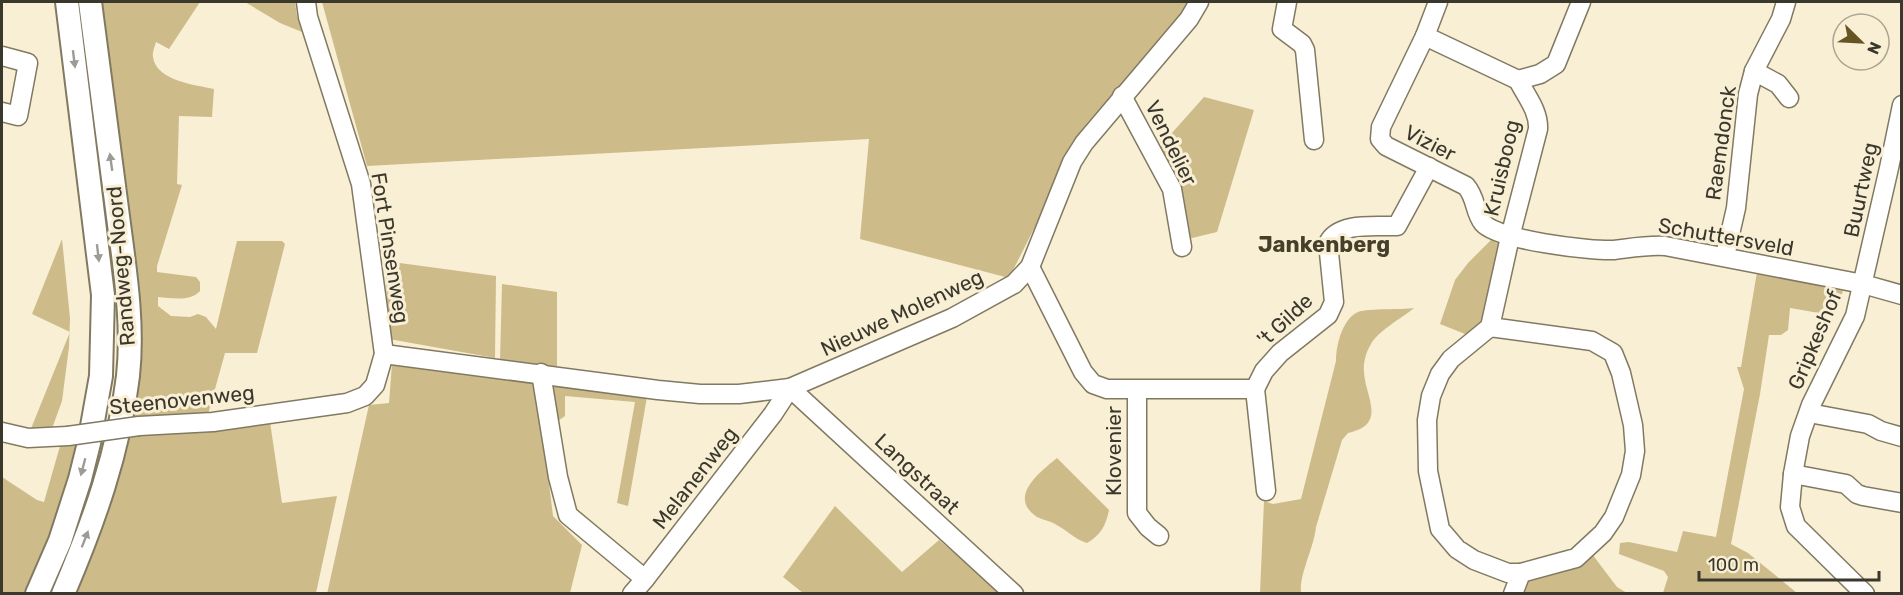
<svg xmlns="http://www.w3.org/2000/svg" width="1903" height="595" viewBox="0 0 1903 595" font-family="Rubik,sans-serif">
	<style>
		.green { fill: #cdbc8a }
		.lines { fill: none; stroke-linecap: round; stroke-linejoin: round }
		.minor-casing { stroke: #817961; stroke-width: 21 }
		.major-casing { stroke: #817961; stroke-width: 26 }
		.minor { stroke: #fff; stroke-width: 18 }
		.major { stroke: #fff; stroke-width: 22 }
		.minor-bridge-casing { stroke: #817961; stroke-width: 21; stroke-linecap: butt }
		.minor-bridge { stroke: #fff; stroke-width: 18 }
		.oneway { fill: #9c9b96 }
		.labels { text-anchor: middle; stroke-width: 6; stroke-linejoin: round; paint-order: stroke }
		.street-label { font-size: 21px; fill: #3a372d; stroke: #f8efd5 }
		.neighbourhood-label { font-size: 22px; font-weight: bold; fill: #473f2a; stroke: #f8efd5 }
	</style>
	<rect width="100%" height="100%" fill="#f8efd5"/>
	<g class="green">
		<path d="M 97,2 L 200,2 L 169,49 L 156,42 C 155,46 152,52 153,57 C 156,81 196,85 214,89 L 212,117 L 179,116 L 177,184 L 182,185 L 157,266 L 157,272 L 196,277 L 200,282 L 200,291 C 190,302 172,298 158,297 L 158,306 L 171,316 L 190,317 L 198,314 L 206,317 L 216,329 L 237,241 L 282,241 L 285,244 L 257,353 L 225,353 L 207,418 L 128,423 Z"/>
		<polygon points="245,2 295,2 297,16 302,32 280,23"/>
		<polygon points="322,2 1188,2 1184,15 1088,122 1009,278 860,239 869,139 367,166"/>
		<polygon points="1204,97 1254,110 1217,232 1188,239 1155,152"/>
		<polygon points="62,239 70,318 69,347 62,401 50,434 28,436 70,332 32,314"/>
		<polygon points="1491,240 1504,246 1481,327 1470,336 1440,324 1455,280 1468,263"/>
		<polygon points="385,261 496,276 495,358 389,339"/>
		<polygon points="1757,272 1843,291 1834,312 1825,314 1790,308 1788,330 1781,335 1769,335 1760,394 1731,544 1748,553 1797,593 1663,593 1668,577 1664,571 1619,554 1620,543 1629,542 1677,552 1683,531 1716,537 1744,389 1737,367 1741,367"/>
		<polygon points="502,284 557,292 557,368 500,361"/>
		<path d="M 1414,308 C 1402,318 1378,331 1371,344 C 1366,352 1363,363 1364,372 C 1365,396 1388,425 1348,433 L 1342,440 L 1316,527 C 1314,548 1299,574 1301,593 L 1260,593 L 1264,501 L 1273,504 L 1301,499 L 1336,361 C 1336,346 1342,319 1358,312 C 1369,308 1401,310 1414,308 Z"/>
		<polygon points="392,364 536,377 553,516 582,545 570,593 327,594 369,405 389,403"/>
		<polygon points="551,380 648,391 628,506 617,503 635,402 565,396 565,416 555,423"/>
		<polygon points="270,422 282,503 337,496 316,593 72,594 125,435 158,431 202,433"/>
		<polygon points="85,441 29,593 2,593 2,477 37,500 44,502 60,446"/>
		<path d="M 1057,458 L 1109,510 C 1106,525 1101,535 1087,543 C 1074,539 1067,530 1055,524 C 1050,521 1043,520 1037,517 C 1007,497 1040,472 1057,458 Z"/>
		<polygon points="835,506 902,572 939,540 1001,593 803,593 783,577"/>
		<polygon points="1592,554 1617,587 1627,593 1513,594 1527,582 1580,564"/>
	</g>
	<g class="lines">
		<g class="minor-casing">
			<g id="minor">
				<polyline points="1287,2 1282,29 1302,44 1305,50 1314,140"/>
				<polyline points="1438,2 1425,36 1518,80"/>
				<path d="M 1425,36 L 1381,127 L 1380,139 L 1386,146 L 1466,186 C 1477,199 1474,212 1483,223 C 1497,240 1590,251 1614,250 C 1631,248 1647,245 1665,246 L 1863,284 L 1902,295"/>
				<polyline points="2,56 28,63 18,116 2,112"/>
				<polyline points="1754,71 1778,84 1789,98"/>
				<polyline points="1122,96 1172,189 1182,247"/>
				<polyline points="1725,256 1736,208 1748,94 1754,71 1781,19 1786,2"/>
				<polyline points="1030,267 1083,372 1093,384 1107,389 1255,389 1266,491"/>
				<path d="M 1490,327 L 1592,341 L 1613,353 L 1621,373 L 1633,425 L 1635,451 L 1631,475 L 1614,517 L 1603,533 L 1576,558 L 1521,573 L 1508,573 L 1474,560 L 1457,549 L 1440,529 L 1428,471 L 1427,420 L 1431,396 L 1440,374 L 1451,359 L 1490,327 L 1510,237 L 1538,129 C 1539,111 1526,96 1518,80 L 1540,74 L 1556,64 L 1581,2"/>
				<polyline points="384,354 658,390 700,394 739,394 790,388 952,318 1014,284 1030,267 1072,162 1084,143 1189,19 1199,2"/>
				<polyline points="541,373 558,477 568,515 645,579"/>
				<polyline points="790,388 1014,594"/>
				<path d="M 1255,389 L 1264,371 L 1280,353 L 1328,315 L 1334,302 L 1328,243 C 1339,221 1377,227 1397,226 L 1429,167"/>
				<polyline points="1137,390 1137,513 1148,527 1159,536"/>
				<polyline points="1809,413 1868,424 1881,431 1902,437"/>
				<polyline points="139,426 213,422 347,403 365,396 375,385 384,354 361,184 308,17 306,2"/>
				<polyline points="2,432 28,438 68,436"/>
				<polyline points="1793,474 1846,484 1857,494 1863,496 1902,503"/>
				<polyline points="632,594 645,579 773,414 790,388"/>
				<polyline points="1513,594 1521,573"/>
				<polyline points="1865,594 1796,526 1790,507 1793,474 1800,436 1811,405 1855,316 1889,168 1902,105"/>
			</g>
		</g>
		<g class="major-casing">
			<g id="major">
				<polyline points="37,594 60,541 80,479 89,443 101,376 103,295 67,2"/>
				<path d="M 63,594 C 93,524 119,452 128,376 C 134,321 124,264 117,209 C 108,140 99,71 90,2"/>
			</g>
		</g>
		<use href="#minor" class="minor"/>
		<use href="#major" class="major"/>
		<g class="minor-bridge-casing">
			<polyline id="minor-bridge" points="68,436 139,426"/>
		</g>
		<use href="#minor-bridge" class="minor-bridge"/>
	</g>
	<defs><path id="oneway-solid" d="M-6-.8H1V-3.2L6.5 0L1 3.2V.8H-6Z" transform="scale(1.5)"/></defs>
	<g class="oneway">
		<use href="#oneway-solid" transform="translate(74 59) rotate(83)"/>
		<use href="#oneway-solid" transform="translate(111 162) rotate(-98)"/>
		<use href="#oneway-solid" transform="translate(98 253) rotate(83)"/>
		<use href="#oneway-solid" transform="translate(83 467) rotate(105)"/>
		<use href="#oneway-solid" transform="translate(85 539) rotate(-69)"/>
	</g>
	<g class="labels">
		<g class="street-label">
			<text transform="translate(1171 143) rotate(64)" y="7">Vendelier</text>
			<text transform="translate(1430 143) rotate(27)" y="7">Vizier</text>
			<text transform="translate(1721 143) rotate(-82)" y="7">Raemdonck</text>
			<text transform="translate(1502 168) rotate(-77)" y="7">Kruisboog</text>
			<text transform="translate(1861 190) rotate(-78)" y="7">Buurtweg</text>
			<text transform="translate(1726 237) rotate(10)" y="7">Schuttersveld</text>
			<text transform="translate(390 248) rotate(81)" y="7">Fort Pinsenweg</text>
			<text transform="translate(121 266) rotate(-95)" y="7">Randweg-Noord</text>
			<text transform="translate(902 313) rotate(-25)" y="7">Nieuwe Molenweg</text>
			<text transform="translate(1285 320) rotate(-43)" y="7">'t Gilde</text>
			<text transform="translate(1815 340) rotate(-67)" y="7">Gripkeshof</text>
			<text transform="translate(182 400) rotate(-6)" y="7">Steenovenweg</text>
			<text transform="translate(1114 451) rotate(-90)" y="7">Klovenier</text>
			<text transform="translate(917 474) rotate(43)" y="7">Langstraat</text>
			<text transform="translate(695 478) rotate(-52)" y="7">Melanenweg</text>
		</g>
		<g class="neighbourhood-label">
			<text x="1324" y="252">Jankenberg</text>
		</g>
	</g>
	<rect width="1903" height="595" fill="none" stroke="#3a372d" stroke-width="6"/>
	<g transform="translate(1861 42) rotate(114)"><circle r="28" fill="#f8efd5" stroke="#aca592" stroke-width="1.5"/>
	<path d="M0-4.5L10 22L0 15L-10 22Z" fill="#665522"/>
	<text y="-9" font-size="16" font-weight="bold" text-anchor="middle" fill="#3a372d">N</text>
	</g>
	<path d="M1699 571v9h180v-9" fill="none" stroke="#3a372d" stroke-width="3"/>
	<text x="1708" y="571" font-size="18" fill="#3a372d" stroke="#f8efd5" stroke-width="4.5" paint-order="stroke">100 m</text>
</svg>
